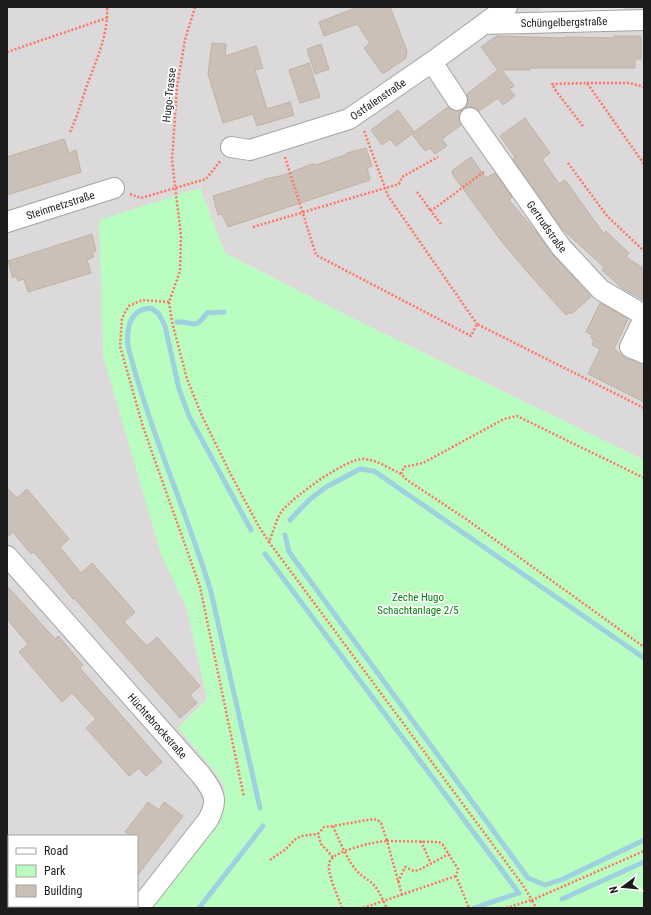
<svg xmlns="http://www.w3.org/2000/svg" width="651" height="915" viewBox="0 0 651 915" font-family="'Roboto Condensed',sans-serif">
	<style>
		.residential { fill: #dbd9d9 }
		.park { fill: #b9fdc0 }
		.parking { fill: #e8e8e8 }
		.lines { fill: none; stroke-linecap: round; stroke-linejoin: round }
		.stream { stroke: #9ed0e0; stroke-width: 5 }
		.building { fill: #cbc0b7; stroke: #c1b1a2 }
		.street-casing { stroke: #a3a3a3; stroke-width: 22 }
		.path { stroke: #ff7562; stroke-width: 2.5; stroke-dasharray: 2 2; stroke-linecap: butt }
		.street { stroke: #fff; stroke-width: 20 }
		.labels { text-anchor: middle; stroke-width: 3.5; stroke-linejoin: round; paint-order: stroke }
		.street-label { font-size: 11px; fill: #1c1c1c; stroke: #fff }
		.park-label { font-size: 11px; fill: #038210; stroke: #fff }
	</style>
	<rect width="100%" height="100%" fill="#efeae1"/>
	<polygon class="residential" points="7,7 644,7 644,460 344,314 225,253 200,188 161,554 187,609 207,699 178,728 217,774 224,786 225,798 220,822 153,908 41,908 39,906 137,906 137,836 9,836 9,883 7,882"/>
	<polygon class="park" points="200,188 225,253 344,314 644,460 644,908 153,908 220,822 225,798 224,786 217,774 178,728 207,699 187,609 161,554 103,356 99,220"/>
	<polygon class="parking" points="543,7 625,7 621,12 538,13"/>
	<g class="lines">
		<g class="stream">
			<path d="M 177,322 C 195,321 194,331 207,313 L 224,312"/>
			<polyline points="290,520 309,500 326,487 360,469 374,471 644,658"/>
			<path d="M 251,530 L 189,416 L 179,389 L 165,326 L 159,314 L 151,308 C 130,309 126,328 128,346 C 149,430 186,509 211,592 L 260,808"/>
			<polyline points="285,535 289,552 528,878 545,885 563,879 644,840"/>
			<polyline points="265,554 519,893 474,908"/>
			<polyline points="562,899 644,862"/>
			<polyline points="199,908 263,826"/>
		</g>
	</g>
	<g class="building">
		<polygon points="358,7 390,7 407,51 406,58 383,74 364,48 370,43 357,24 324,36 319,22"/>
		<polygon points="497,36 565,38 566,37 614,38 614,36 641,36 641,59 635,59 635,68 530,68 530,70 502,70 514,86 509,89 515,96 503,105 498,98 479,111 474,107 465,108 468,100 467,94 498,70 481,47"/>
		<polygon points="212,43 226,44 225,56 256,46 263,68 255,70 267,109 290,102 294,115 257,126 253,114 223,123 208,74"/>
		<polygon points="321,44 329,69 315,74 307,49"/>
		<polygon points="309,63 320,97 300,103 289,70"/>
		<polygon points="448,107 452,110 462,110 459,119 461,125 442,139 447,146 435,154 430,148 425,151 412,134 396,146 390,139 382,145 371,130 398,110 414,132"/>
		<polygon points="525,118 550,153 542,159 559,184 565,180 604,234 606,231 629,253 626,257 644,269 644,300 623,289 602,270 604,267 561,228 513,160 515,157 500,136"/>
		<polygon points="64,139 69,153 76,150 81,172 7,195 7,157"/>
		<polygon points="366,148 372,166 367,168 370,180 228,227 222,214 218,215 213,196 262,181 265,179 284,175 312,164 316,165 345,155 347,153"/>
		<polygon points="471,157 486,178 495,173 512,197 509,200 536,232 553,255 591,297 571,314 570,312 566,315 530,275 502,242 453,175 452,171"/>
		<polygon points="92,234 96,251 92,252 94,257 87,260 91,273 28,292 24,279 18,281 16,276 13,278 8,261"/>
		<polygon points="600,303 628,319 614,349 625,358 644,364 644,402 588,374 600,349 592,345 594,340 591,338 592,335 586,332"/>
		<polygon points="7,488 17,498 27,489 69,539 60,547 81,573 92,563 135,612 124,622 147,646 157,637 200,686 190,695 197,703 180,718 74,598 73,599 34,552 31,554 13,532 7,537"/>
		<polygon points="7,586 55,639 58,636 83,665 80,668 162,762 146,776 139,768 129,776 86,728 96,719 72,693 62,702 19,652 28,644 7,619"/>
		<polygon points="148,802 159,810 164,802 183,816 137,876 137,836 131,836 125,832"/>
	</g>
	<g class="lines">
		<g class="street-casing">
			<g id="street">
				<path id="s1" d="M 485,24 L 644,20"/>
				<polyline points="432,62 457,100"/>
				<path id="s2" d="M 470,118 L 561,247 L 601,290 L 644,315"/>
				<path id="s3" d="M 231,147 L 250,150 L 349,119 L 432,62 L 507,7"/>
				<path id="s4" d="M 7,222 L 114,188"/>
				<polyline points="644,318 630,347 644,353"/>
				<path id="s5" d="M 7,556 L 201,775 C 214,792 219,800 208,820 L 139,908"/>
				<polyline points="7,906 9,908"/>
			</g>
		</g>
		<g class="path">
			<polyline points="195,7 185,40 177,87 172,160 181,236 180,271 169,302 172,322 187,379 202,416 230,473 258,525 269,542"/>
			<polyline points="7,52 107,18"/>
			<polyline points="587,83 629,83 644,87"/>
			<polyline points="583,126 556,91 552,84 587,83 644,164"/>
			<polyline points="364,131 388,196 477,324"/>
			<path d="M 70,132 C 77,117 81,103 86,88 C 95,63 109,34 107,7"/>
			<polyline points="285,157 316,255 471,336 477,324 644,408"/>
			<polyline points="568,163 607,216 644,251"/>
			<polyline points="417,192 431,211"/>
			<polyline points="130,194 141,198 206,179 221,160"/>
			<polyline points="441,224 431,211 485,171"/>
			<polyline points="253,227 399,184 402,177 438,157"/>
			<polyline points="169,302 142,300 129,306 125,312 122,319 120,346 143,427 200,587 244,797"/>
			<path d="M 401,474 C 389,468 377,460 364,459 C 346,458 293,497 282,511 C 276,519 273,533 269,542 L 522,884 L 532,900 L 644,851"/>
			<polyline points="644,478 517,416 504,419 423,463 404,467 401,474 407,480 466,519 644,647"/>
			<polyline points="421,841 431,864"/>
			<polyline points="333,857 321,844 318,834 324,827 333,826"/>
			<polyline points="270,860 286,849 294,840 302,836 318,834"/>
			<polyline points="398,882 405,867 414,871 419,870 449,854"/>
			<polyline points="402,895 387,841 439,842 443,845 458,869 456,876 469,908"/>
			<path d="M 342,908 C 339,898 325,871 330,861 C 334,851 376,841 387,841 L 381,823 L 378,820 L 373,819 L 333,826 C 338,838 348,861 356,870 C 361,876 368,879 373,884 C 379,890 383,901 387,908"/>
			<polyline points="363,908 456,876"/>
			<polyline points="506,908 532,900 536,908"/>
		</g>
		<use href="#street" class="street"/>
	</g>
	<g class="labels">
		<g class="street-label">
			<text dy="4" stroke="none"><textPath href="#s1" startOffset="79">Schüngelbergstraße</textPath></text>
			<text transform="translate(169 95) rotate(-84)" y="4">Hugo-Trasse</text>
			<text dy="4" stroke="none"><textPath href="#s3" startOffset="158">Ostfalenstraße</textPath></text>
			<text dy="4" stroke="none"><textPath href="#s4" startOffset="56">Steinmetzstraße</textPath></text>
			<text dy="4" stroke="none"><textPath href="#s2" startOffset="133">Gertrudstraße</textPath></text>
			<text dy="4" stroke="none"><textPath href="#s5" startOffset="227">Hüchtebrockstraße</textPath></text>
		</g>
		<g class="park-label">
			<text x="418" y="601">Zeche Hugo<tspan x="418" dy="13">Schachtanlage 2/5</tspan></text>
		</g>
	</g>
	<rect width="651" height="915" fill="none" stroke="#1c1c1c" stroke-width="16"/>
	<rect x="8" y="835" width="130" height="72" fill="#ffffff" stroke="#a4a4a4"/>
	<rect x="16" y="848" width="20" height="6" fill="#ffffff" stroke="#a4a4a4"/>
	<text x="44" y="855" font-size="12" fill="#1c1c1c">Road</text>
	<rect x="16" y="865" width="20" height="12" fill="#b9fdc0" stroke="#a4a4a4"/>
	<text x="44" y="875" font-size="12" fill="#1c1c1c">Park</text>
	<rect x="16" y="885" width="20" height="12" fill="#cbc0b7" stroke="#a4a4a4"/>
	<text x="44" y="895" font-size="12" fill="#1c1c1c">Building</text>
	<g transform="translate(623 887) rotate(254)" stroke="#ffffff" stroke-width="3" paint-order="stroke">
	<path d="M0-3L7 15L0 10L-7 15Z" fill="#1c1c1c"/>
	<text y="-6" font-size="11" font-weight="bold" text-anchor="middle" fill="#1c1c1c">N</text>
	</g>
</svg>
